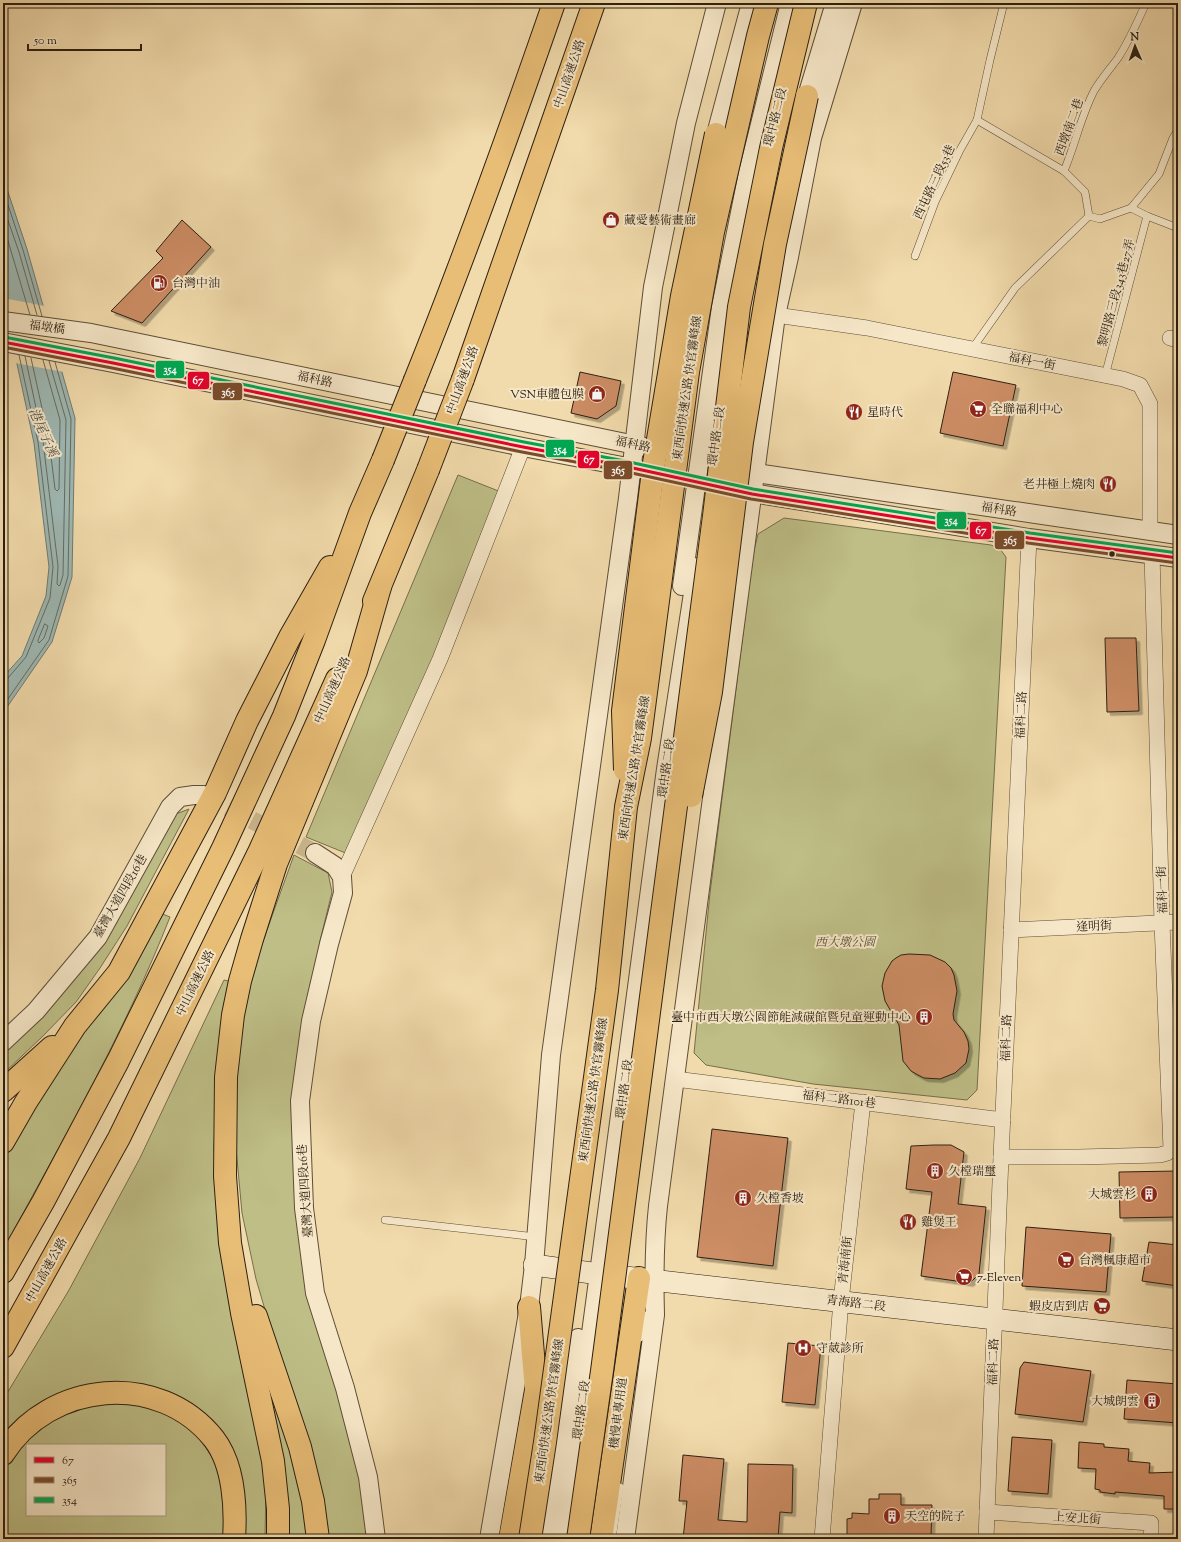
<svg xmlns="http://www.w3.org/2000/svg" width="1181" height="1542" viewBox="0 0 1181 1542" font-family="'Sorts Mill Goudy','Noto Serif TC',serif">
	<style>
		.green { fill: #bebe86; stroke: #756f4c; fill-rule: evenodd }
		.water { fill: #9eb8b3; stroke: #707b73 }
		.pier { fill: #f1daab }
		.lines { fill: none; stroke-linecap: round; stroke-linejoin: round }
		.shore { stroke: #656c62; stroke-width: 1 }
		.building { fill: #cd8d65; stroke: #2c2012; filter: url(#shadow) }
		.tertiary-tunnel { stroke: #cab58c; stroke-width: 18; stroke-dasharray: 18 9; stroke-linecap: butt }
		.service-casing { stroke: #5d4e38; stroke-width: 8 }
		.minor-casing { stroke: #5d4e38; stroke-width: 16 }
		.tertiary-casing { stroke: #5d4e38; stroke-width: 20 }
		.secondary-casing { stroke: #2c2012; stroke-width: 22 }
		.trunk-casing { stroke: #2c2012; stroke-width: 24 }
		.motorway-casing { stroke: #2c2012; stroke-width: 24 }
		.service { stroke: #f6e7c8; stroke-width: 7 }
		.minor { stroke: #f6e7c8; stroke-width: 15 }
		.tertiary { stroke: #f6e7c8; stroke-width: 18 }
		.secondary { stroke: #f6e7c8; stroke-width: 21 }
		.trunk { stroke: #e8bd76; stroke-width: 22 }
		.motorway { stroke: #e8bd76; stroke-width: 22 }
		.trunk-bridge-casing { stroke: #2c2012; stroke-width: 24; stroke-linecap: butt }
		.motorway-bridge-casing { stroke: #2c2012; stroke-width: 24; stroke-linecap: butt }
		.trunk-bridge { stroke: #e8bd76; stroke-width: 22 }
		.motorway-bridge { stroke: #e8bd76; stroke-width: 22 }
		.bus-1-casing { stroke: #f6e7c8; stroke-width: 6 }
		.bus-2-casing { stroke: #f6e7c8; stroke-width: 6 }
		.bus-3-casing { stroke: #f6e7c8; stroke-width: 6 }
		.bus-1 { stroke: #e4002b; stroke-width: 3 }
		.bus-2 { stroke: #7a4b2a; stroke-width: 3 }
		.bus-3 { stroke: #00a651; stroke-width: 3 }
		.bus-dot { fill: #2c2012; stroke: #f6e7c8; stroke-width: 1.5 }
		.labels { text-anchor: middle; stroke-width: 4; stroke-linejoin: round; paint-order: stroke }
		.street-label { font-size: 12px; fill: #2c2012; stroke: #f6e7c8 }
		.poi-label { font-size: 12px; fill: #2c2012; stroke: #f6e7c8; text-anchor: start }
		.park-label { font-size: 12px; font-style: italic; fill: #584f35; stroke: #f6e7c8 }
		.water-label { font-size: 13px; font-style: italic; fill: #4e4e42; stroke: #f6e7c8 }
		.line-badge { stroke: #f6e7c8; stroke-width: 1.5 }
		.badge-label { font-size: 11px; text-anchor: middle; font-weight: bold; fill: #fff }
	</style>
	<defs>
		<filter id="shadow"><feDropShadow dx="3.5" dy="3.5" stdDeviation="0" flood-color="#0004"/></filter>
	</defs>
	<rect width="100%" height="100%" fill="#f1daab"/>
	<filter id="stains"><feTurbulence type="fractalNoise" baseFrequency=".005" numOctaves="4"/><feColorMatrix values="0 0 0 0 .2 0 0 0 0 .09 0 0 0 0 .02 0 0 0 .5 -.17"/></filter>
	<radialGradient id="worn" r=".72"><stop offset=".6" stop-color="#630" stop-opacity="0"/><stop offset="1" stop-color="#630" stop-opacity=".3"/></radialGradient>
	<g class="green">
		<polygon points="458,475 501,492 435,662 348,854 306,837"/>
		<polygon points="784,518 991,545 1000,549 1006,557 977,1090 967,1100 813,1084 706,1065 694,1053 710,893 753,555 758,534"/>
		<polygon points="189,809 127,926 100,968 76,1002 43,1036 3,1074 3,1050 21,1034 176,814"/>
		<polygon points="294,855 328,873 332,892 320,941 307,1016 293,1136 349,1428 360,1479 366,1521 366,1539 325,1539 273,1337 256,1279 242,1213 236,1148 235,1069 244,1008 254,966"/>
		<path d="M 160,913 L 170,917 C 125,1032 62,1141 3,1250 L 3,1161 L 40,1090 L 119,987 Z"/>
		<polygon points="224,980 232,982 217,1091 214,1148 219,1219 266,1482 265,1539 239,1539 231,1455 130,1384 3,1441 3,1400 69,1290 140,1158"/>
		<polygon points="259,1368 282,1411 312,1539 287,1539"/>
		<path d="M 108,1400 L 156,1408 L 184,1424 L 196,1435 L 206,1448 L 215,1462 L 225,1492 L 225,1539 L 3,1539 L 3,1469 L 14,1456 L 47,1420 ZM 27,1445 L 165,1445 L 165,1515 L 27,1515 Z"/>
	</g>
	<polygon class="water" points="3,177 27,249 75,418 72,577 52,642 3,713 3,677 22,656 46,596 49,567 34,443 3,299"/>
	<polygon class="pier" points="3,298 45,306 64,372 15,363 3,308"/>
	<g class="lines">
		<g class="shore">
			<polyline points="3,190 23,250 42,316"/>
			<polyline points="3,206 19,252 37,315"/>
			<polyline points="3,224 30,315"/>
			<polyline points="25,356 43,441 58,566 57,584 59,586 60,585 63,575 66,420 49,361"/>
			<polyline points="31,358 49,440 55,489 57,491 59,489 60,420 43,360"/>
			<polygon points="45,624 48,626 44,638 39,643 38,641"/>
			<polyline points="3,679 8,678 26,657 50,598 53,567 38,442 19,355"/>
			<polyline points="3,706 49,640 68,576 71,419 55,362"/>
		</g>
	</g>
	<g class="building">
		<polygon points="182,220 211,247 142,323 111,311 163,258 156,251"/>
		<polygon points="580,372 621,381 616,406 597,419 571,413"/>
		<polygon points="953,372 1016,385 1003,446 940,433"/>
		<polygon points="1105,638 1136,638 1139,711 1107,712"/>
		<polygon points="909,954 930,955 945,962 951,968 954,975 957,991 953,1014 954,1020 964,1032 968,1041 969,1049 966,1063 955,1073 940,1079 924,1078 918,1075 911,1071 903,1061 899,1025 885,1001 882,986 885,973 892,961 896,958 901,955"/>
		<polygon points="712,1129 788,1138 773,1266 697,1257"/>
		<polygon points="934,1145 951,1145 964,1152 958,1204 986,1207 979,1274 970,1283 921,1276 932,1192 906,1189 911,1146"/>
		<polygon points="1178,1171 1178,1217 1120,1218 1119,1172"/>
		<polygon points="1026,1227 1111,1234 1106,1292 1022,1286"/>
		<polygon points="1149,1242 1178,1245 1178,1286 1142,1281"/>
		<polygon points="788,1343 821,1346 815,1405 782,1402"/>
		<polygon points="1024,1362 1091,1371 1083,1422 1015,1414 1020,1368"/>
		<polygon points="1127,1380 1178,1384 1178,1423 1124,1419"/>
		<polygon points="1012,1437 1052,1440 1048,1494 1008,1491"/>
		<polygon points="1079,1442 1104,1444 1104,1447 1129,1449 1128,1461 1150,1463 1149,1473 1178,1472 1178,1509 1164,1509 1164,1496 1115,1492 1115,1494 1100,1492 1100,1490 1095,1489 1096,1469 1078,1468"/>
		<polygon points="683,1455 724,1459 718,1520 747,1522 748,1464 793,1465 792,1513 780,1512 778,1539 683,1539 687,1501 679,1501"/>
		<polygon points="879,1494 901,1494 901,1505 932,1505 931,1537 847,1537 847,1519 852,1518 852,1513 869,1514 869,1499 879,1499"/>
	</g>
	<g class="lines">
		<polyline class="tertiary-tunnel" points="204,795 315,853"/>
		<g class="service-casing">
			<g id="service">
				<polyline points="977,120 1064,171 1085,192 1089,216 1100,219 1131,208 1159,174 1173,138 1178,130"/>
				<path d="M 1064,171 C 1075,145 1081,116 1094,91 C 1101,79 1110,69 1118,58 C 1129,41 1138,21 1146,3"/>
				<polyline points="1131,208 1147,216 1178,228"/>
				<polyline points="915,256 935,202 960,150 977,120 990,60 1004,3"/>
				<polyline points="972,349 1015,288 1089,216"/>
				<polyline points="1105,376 1147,216"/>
				<polyline points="385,1220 536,1237"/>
				<polyline points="640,1338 648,1314"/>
				<polyline points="612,1539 620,1487"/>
			</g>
		</g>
		<g class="minor-casing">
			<g id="minor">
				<polyline points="776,315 867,328 1123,379 1140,385 1150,404 1150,531"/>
				<polyline points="1170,338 1178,340"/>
				<polyline points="342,877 440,659 523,447"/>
				<polyline points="1011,930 1178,922"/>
				<polyline points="675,1079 1003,1120"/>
				<polyline points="1001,1157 1079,1157 1160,1155 1167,1153 1171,1149 1162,923 1152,554"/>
				<polyline points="987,1512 1151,1523 1151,1539"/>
				<polyline points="822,1539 841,1301 863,1102"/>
				<polyline points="986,1539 1001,1157 1029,538"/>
			</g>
		</g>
		<g class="tertiary-casing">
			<g id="tertiary">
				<polyline points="807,96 835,3"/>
				<polyline points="716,134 751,3"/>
				<polyline points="3,321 91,333 645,447"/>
				<polyline points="3,342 113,363 523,447 643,470"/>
				<polyline points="744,470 756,473 1178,535"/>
				<polyline points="740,491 1029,538 1178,558"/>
				<polyline points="682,586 721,307 748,173 790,3"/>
				<polyline points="315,853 335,866 342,877 343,893 329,944 311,1021 300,1101 304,1208 315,1293 345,1388 368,1477 376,1539"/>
				<polyline points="3,1042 36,1011 98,937 170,807 180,797 194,795 204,795"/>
				<polyline points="489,1539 529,1307 534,1265 551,1055 628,498 653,287 686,123 717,3"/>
				<polyline points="548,1539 578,1338"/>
				<polyline points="562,1539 588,1356 666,769 697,567"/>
				<path d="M 625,1539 L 655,1315 C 654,1278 654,1243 658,1206 L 776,315 L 789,257 L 812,138 L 853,3"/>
			</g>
		</g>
		<g class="secondary-casing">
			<polyline id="secondary" points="534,1265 599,1274 1178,1340"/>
		</g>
		<g class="trunk-casing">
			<g id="trunk">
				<polyline points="510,1539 536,1390 529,1307"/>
				<polyline points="601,1539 639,1278"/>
			</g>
		</g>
		<g class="motorway-casing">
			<g id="motorway">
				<polyline points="463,379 594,3"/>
				<path d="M 415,380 C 465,256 510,130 554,3"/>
				<polyline points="374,601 428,470"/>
				<polyline points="3,1091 52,1047"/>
				<polyline points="3,1142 26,1102 75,1026 119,972 215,793 247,721 290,637 330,567"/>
				<polyline points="3,1272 43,1202 118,1061 223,848 284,716 314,640 360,513 383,460"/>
				<polyline points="256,1316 300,1447 313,1501 318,1539"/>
				<polyline points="3,1347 119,1138 260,850 337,679"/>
				<path d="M 3,1454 C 49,1381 159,1370 214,1439 C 234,1465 236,1508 234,1539"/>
				<polyline points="278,1539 278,1509 273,1461 242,1313 230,1243 225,1176 226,1077 233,1015 240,981 252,939 276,864 356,671 380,587"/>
			</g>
		</g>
		<use href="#service" class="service"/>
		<use href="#minor" class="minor"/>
		<use href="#tertiary" class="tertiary"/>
		<use href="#secondary" class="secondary"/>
		<use href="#trunk" class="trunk"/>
		<use href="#motorway" class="motorway"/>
		<g class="trunk-bridge-casing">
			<g id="trunk-bridge">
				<polyline points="625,770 623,711 654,463 682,296 716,134"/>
				<polyline points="691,796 711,692 742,442 775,244 807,96"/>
				<polyline points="530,1539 545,1442 607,990 626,807 640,738 688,372 713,232 758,36 767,3"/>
				<polyline points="578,1539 602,1371 714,516 739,307 771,148 806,3"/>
			</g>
		</g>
		<g class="motorway-bridge-casing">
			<g id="motorway-bridge">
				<polyline points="383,460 415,380"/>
				<polyline points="428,470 463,379"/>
			</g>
		</g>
		<use href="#trunk-bridge" class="trunk-bridge"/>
		<use href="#motorway-bridge" class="motorway-bridge"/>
		<g class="bus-1-casing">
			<polyline id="bus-1" points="3,342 113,363 523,447 619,465 752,494 1029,538 1178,558"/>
		</g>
		<g class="bus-2-casing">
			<polyline id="bus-2" points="3,347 112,368 522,452 618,470 751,499 1028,543 1177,563"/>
		</g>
		<g class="bus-3-casing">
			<polyline id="bus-3" points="4,337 114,358 524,442 620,460 753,489 1030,533 1178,553"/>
		</g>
		<use href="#bus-1" class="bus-1"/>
		<use href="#bus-2" class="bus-2"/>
		<use href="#bus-3" class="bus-3"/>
	</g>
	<defs>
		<g id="shop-disc" transform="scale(0.9)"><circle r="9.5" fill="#8f2418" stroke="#f6e7c8"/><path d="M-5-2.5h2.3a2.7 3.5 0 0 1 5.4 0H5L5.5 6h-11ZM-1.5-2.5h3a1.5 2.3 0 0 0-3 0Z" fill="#fff"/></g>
		<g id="fuel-disc" transform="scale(0.9)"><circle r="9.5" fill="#8f2418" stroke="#f6e7c8"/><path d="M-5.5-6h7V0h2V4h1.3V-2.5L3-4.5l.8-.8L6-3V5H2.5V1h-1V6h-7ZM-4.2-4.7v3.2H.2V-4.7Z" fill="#fff"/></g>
		<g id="supermarket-disc" transform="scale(0.9)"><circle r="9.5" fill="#8f2418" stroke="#f6e7c8"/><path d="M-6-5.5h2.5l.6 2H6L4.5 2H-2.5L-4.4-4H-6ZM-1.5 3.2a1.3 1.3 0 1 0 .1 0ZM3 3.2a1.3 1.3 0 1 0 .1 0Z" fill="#fff"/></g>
		<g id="restaurant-disc" transform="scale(0.9)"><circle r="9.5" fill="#8f2418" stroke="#f6e7c8"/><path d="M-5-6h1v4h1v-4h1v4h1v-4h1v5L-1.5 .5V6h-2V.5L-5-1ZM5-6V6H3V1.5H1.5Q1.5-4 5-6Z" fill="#fff"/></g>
		<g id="building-disc" transform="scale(0.9)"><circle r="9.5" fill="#8f2418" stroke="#f6e7c8"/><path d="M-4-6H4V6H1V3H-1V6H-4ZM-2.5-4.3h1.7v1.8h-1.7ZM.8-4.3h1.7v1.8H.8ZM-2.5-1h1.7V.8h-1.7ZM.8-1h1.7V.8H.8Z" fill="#fff"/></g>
		<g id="hospital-disc" transform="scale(0.9)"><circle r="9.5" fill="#8f2418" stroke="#f6e7c8"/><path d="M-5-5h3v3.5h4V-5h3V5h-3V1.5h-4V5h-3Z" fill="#fff"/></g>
	</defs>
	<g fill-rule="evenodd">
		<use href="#shop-disc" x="611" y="220"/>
		<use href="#fuel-disc" x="159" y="283"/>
		<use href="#shop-disc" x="597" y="394"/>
		<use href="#supermarket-disc" x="978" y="409"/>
		<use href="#restaurant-disc" x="854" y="412"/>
		<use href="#restaurant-disc" x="1108" y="484"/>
		<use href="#building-disc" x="924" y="1017"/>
		<use href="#building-disc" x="935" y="1171"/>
		<use href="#building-disc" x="1149" y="1194"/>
		<use href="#building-disc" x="743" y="1198"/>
		<use href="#restaurant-disc" x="908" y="1222"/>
		<use href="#supermarket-disc" x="1066" y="1260"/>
		<use href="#supermarket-disc" x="964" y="1277"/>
		<use href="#supermarket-disc" x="1102" y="1306"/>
		<use href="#hospital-disc" x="803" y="1348"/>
		<use href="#building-disc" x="1152" y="1401"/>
		<use href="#building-disc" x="892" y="1516"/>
	</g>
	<circle class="bus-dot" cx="1112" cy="554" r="3.5"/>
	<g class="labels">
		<g class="street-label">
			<text transform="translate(569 74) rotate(-71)" y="4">中山高速公路</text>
			<text transform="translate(775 117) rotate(-76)" y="4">環中路二段</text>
			<text transform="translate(1069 127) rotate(-70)" y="4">西墩南二巷</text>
			<text transform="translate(934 182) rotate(-65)" y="4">西屯路三段53巷</text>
			<text transform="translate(1116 293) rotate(-75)" y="4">黎明路三段343巷27弄</text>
			<text transform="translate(47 327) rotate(8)" y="4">福墩橋</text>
			<text transform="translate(1032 361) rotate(11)" y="4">福科一街</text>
			<text transform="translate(315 379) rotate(12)" y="4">福科路</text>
			<text transform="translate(462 380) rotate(-70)" y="4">中山高速公路</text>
			<text transform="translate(687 388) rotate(-82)" y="4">東西向快速公路 快官霧峰線</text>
			<text transform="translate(716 436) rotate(-82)" y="4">環中路二段</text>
			<text transform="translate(633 444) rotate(12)" y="4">福科路</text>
			<text transform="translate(999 509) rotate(9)" y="4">福科路</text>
			<text transform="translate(332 690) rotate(-66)" y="4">中山高速公路</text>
			<text transform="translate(1021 715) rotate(-87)" y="4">福科二路</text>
			<text transform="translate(634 768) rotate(-81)" y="4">東西向快速公路 快官霧峰線</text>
			<text transform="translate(666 768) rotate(-82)" y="4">環中路二段</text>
			<text transform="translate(1162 890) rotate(-92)" y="4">福科一街</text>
			<text transform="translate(120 896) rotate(-60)" y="4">臺灣大道四段16巷</text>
			<text transform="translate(1094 926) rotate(-3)" y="4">逢明街</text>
			<text transform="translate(195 983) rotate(-64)" y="4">中山高速公路</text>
			<text transform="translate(1006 1038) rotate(-88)" y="4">福科二路</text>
			<text transform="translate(624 1089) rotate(-82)" y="4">環中路二段</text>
			<text transform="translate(593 1090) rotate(-82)" y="4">東西向快速公路 快官霧峰線</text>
			<text transform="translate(839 1099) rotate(7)" y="4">福科二路101巷</text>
			<text transform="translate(305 1191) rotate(-94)" y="4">臺灣大道四段16巷</text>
			<text transform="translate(845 1260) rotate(-84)" y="4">青海南街</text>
			<text transform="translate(46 1270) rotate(-61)" y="4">中山高速公路</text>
			<text transform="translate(856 1303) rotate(7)" y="4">青海路二段</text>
			<text transform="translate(993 1362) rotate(-88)" y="4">福科二路</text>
			<text transform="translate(581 1410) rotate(-82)" y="4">環中路二段</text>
			<text transform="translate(549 1411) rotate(-82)" y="4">東西向快速公路 快官霧峰線</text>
			<text transform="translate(618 1413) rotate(-83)" y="4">機慢車專用道</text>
			<text transform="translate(1077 1518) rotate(4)" y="4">上安北街</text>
		</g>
		<g class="poi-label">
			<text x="624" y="224">藏愛藝術畫廊</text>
			<text x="172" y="287">台灣中油</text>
			<text x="584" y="398" text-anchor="end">VSN車體包膜</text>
			<text x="991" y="413">全聯福利中心</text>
			<text x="867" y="416">星時代</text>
			<text x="1095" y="488" text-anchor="end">老井極上燒肉</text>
			<text x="911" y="1021" text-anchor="end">臺中市西大墩公園節能減碳館暨兒童運動中心</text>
			<text x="948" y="1175">久樘瑞璽</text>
			<text x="1136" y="1198" text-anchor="end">大城雲杉</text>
			<text x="756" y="1202">久樘香坡</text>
			<text x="921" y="1226">雞煲王</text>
			<text x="1079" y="1264">台灣楓康超市</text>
			<text x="977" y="1281">7-Eleven</text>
			<text x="1089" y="1310" text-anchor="end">蝦皮店到店</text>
			<text x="816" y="1352">守葳診所</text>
			<text x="1139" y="1405" text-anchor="end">大城朗雲</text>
			<text x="905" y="1520">天空的院子</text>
		</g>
		<g class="park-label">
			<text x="845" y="946">西大墩公園</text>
		</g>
		<g class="water-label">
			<text transform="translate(44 432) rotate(66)" y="5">港尾子溪</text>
		</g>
	</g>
	<g class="line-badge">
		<rect x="155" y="360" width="30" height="19" rx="4" fill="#00a651"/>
		<rect x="187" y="371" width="23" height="19" rx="4" fill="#e4002b"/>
		<rect x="212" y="382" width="31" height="19" rx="4" fill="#7a4b2a"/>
		<rect x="545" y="439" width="30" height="19" rx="4" fill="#00a651"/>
		<rect x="577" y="450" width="23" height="19" rx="4" fill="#e4002b"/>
		<rect x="603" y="460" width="30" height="20" rx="4" fill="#7a4b2a"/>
		<rect x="936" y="511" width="31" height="19" rx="4" fill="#00a651"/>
		<rect x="969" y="521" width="23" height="19" rx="4" fill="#e4002b"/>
		<rect x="994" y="530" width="31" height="20" rx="4" fill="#7a4b2a"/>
	</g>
	<g class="badge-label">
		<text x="170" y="373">354</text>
		<text x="198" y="384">67</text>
		<text x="228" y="396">365</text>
		<text x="560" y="453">354</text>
		<text x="589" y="463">67</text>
		<text x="618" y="474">365</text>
		<text x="951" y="524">354</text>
		<text x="981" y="534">67</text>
		<text x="1010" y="544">365</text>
	</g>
	<rect width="1181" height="1542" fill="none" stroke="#f1daab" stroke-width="16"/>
	<rect x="4" y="4" width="1173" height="1534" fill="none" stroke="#2c2012" stroke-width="2"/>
	<rect x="8" y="8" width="1165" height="1526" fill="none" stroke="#2c2012"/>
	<rect x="26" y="1444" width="140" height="72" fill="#f6e7c8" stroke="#a5977f"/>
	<rect x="34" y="1457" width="20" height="6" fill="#e4002b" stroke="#a5977f"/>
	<text x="62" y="1464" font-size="12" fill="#2c2012">67</text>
	<rect x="34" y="1477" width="20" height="6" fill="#7a4b2a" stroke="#a5977f"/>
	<text x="62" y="1484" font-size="12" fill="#2c2012">365</text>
	<rect x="34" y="1497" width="20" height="6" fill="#00a651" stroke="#a5977f"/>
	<text x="62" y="1504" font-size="12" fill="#2c2012">354</text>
	<g transform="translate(1135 46) rotate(358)" stroke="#f6e7c8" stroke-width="3" paint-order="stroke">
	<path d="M0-3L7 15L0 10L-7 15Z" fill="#2c2012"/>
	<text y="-6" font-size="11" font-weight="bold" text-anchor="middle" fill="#2c2012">N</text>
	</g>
	<path d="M28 44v6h113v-6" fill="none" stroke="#2c2012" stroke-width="2"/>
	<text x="34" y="44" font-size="12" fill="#2c2012" stroke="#f6e7c8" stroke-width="3" paint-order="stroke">50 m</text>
	<rect width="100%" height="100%" filter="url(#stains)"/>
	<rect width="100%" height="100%" fill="url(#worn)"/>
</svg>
